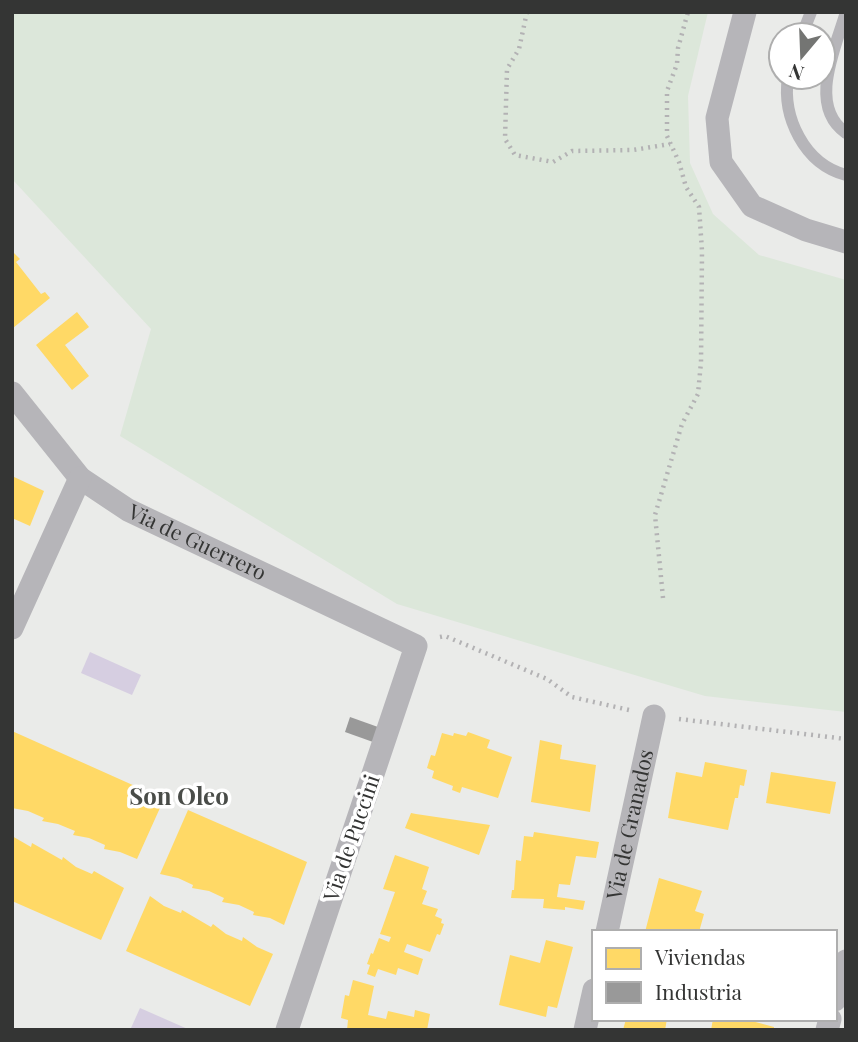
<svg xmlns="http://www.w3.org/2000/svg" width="858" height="1042" viewBox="0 0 858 1042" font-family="'Playfair Display',serif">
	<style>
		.green { fill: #dce7da }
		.water { fill: #d6cee1 }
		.homes { fill: #ffd966 }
		.industry { fill: #999 }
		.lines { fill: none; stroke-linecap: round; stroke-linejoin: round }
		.path { stroke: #b3b2b4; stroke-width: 4.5; stroke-dasharray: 2 5; stroke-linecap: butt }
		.service { stroke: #b6b5b9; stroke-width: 12 }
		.minor { stroke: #b6b5b9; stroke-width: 23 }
		.labels { text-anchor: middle; stroke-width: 7; stroke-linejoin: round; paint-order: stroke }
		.street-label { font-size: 21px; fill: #343534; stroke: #fff }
		.quarter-label { font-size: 24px; font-weight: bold; fill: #494c48; stroke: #fff }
	</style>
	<rect width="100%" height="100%" fill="#eaebe9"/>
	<polygon class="green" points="12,12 708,12 688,96 690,163 713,214 759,255 846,280 846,712 705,696 397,604 120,436 151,329 12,179"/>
	<g class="water">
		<polygon points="90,652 141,675 132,695 81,673"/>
		<polygon points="140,1008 190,1030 135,1030 131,1028"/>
	</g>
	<g class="homes">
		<polygon points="14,253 20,259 16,262 41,294 45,292 50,298 13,328 12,255"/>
		<polygon points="77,312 89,327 65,345 89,376 72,390 36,345"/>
		<polygon points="12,476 44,491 30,526 12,518"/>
		<polygon points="12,731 164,799 137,859 120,852 104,849 105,845 89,838 73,835 75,831 58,824 42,821 44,818 28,811 12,808"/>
		<polygon points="468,732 490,740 487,748 512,757 498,798 462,787 460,793 452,790 453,786 432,778 434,771 427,768 431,755 435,756 442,733 453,736 454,733 466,736"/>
		<polygon points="540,740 562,745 560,759 596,765 590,812 531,802"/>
		<polygon points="705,762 747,770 744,786 740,785 738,798 735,798 728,830 668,818 676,772 702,777"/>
		<polygon points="771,772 836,782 830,814 766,803"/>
		<polygon points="188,810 307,862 284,925 270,918 253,915 254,912 239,905 222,902 224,898 209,891 192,888 193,885 178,878 160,874"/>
		<polygon points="411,813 416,814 490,825 479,855 405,828"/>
		<polygon points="534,832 599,842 596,858 576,856 570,885 559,884 557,897 585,901 583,910 565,907 565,910 543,908 544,899 511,898 512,890 514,890 516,860 521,861 524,836 533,837"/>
		<polygon points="12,836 31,847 32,843 62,860 63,857 76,867 92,874 94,871 124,888 101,940 12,901"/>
		<polygon points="395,855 429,867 422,889 427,891 422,904 438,909 435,916 442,919 441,923 444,924 440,935 437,934 430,952 407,944 404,952 423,959 418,975 398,968 396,975 378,969 375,977 367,974 370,965 367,964 371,953 373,954 379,938 389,942 391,937 380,934 395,892 383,889"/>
		<polygon points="659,878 702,891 695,911 704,914 699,932 645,932"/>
		<polygon points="150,896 164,906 181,913 182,910 211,927 213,924 226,934 242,941 243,937 257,947 273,954 250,1006 126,951"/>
		<polygon points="546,940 573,947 557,1008 548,1006 546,1017 499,1005 510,955 540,963"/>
		<polygon points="353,980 374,986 368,1015 386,1019 388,1011 414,1017 415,1010 430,1014 427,1030 347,1030 348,1020 341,1018 345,995 349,996"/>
		<polygon points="626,1019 667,1019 665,1030 623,1030"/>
		<polygon points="713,1019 744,1019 774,1027 774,1030 711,1030"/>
	</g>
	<polygon class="industry" points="350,717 378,727 373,742 345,732"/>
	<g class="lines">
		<g class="path">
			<polyline points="527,12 519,49 507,69 505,139 515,155 553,162 572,151 633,150 670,144"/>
			<polyline points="663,598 655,515 682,424 698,394 701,362 702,251 699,207 686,187 679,162 667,136 667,91 677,64 678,48 688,12"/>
			<polyline points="440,637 445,636 547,679 572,697 629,710"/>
			<polyline points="679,719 846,739"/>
		</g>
		<g class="service">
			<path d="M 846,12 C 836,47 807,106 846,133"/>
			<polyline points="802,35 811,12"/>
			<path d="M 788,77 C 782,117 804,164 846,175"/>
		</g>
		<g class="minor">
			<polyline points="745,12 717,118 721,162 752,206 806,230 846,242"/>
			<path id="s1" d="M 12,393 L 80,478 L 128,510 L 416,646 L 287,1030"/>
			<polyline points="12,628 80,478"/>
			<path id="s2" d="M 607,932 L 654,716"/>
			<polyline points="835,1000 846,961"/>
			<polyline points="585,1030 594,990"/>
			<polyline points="827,1030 830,1019"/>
		</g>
	</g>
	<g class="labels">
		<g class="street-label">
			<text dy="7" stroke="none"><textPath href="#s1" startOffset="243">Via de Guerrero</textPath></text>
			<text dy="7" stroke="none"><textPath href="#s2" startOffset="110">Via de Granados</textPath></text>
			<text transform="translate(352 838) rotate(-71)" y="7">Via de Puccini</text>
		</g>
		<g class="quarter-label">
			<text x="179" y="805">Son Oleo</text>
		</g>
	</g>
	<rect width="858" height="1042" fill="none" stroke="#343534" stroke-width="28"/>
	<rect x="592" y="930" width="245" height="91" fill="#ffffff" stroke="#aeaeae" stroke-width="2"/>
	<rect x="606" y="948" width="35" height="21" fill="#ffd966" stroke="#aeaeae" stroke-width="2"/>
	<text x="655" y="965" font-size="21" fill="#343534">Viviendas</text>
	<rect x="606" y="982" width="35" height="21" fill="#999999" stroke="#aeaeae" stroke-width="2"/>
	<text x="655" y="1000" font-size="21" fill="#343534">Industria</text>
	<g transform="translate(802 56) rotate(199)"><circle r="33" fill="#ffffff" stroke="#aeaeae" stroke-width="2"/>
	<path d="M0-5L12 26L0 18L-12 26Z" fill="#747573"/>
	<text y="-10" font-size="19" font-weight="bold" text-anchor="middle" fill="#343534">N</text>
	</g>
</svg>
